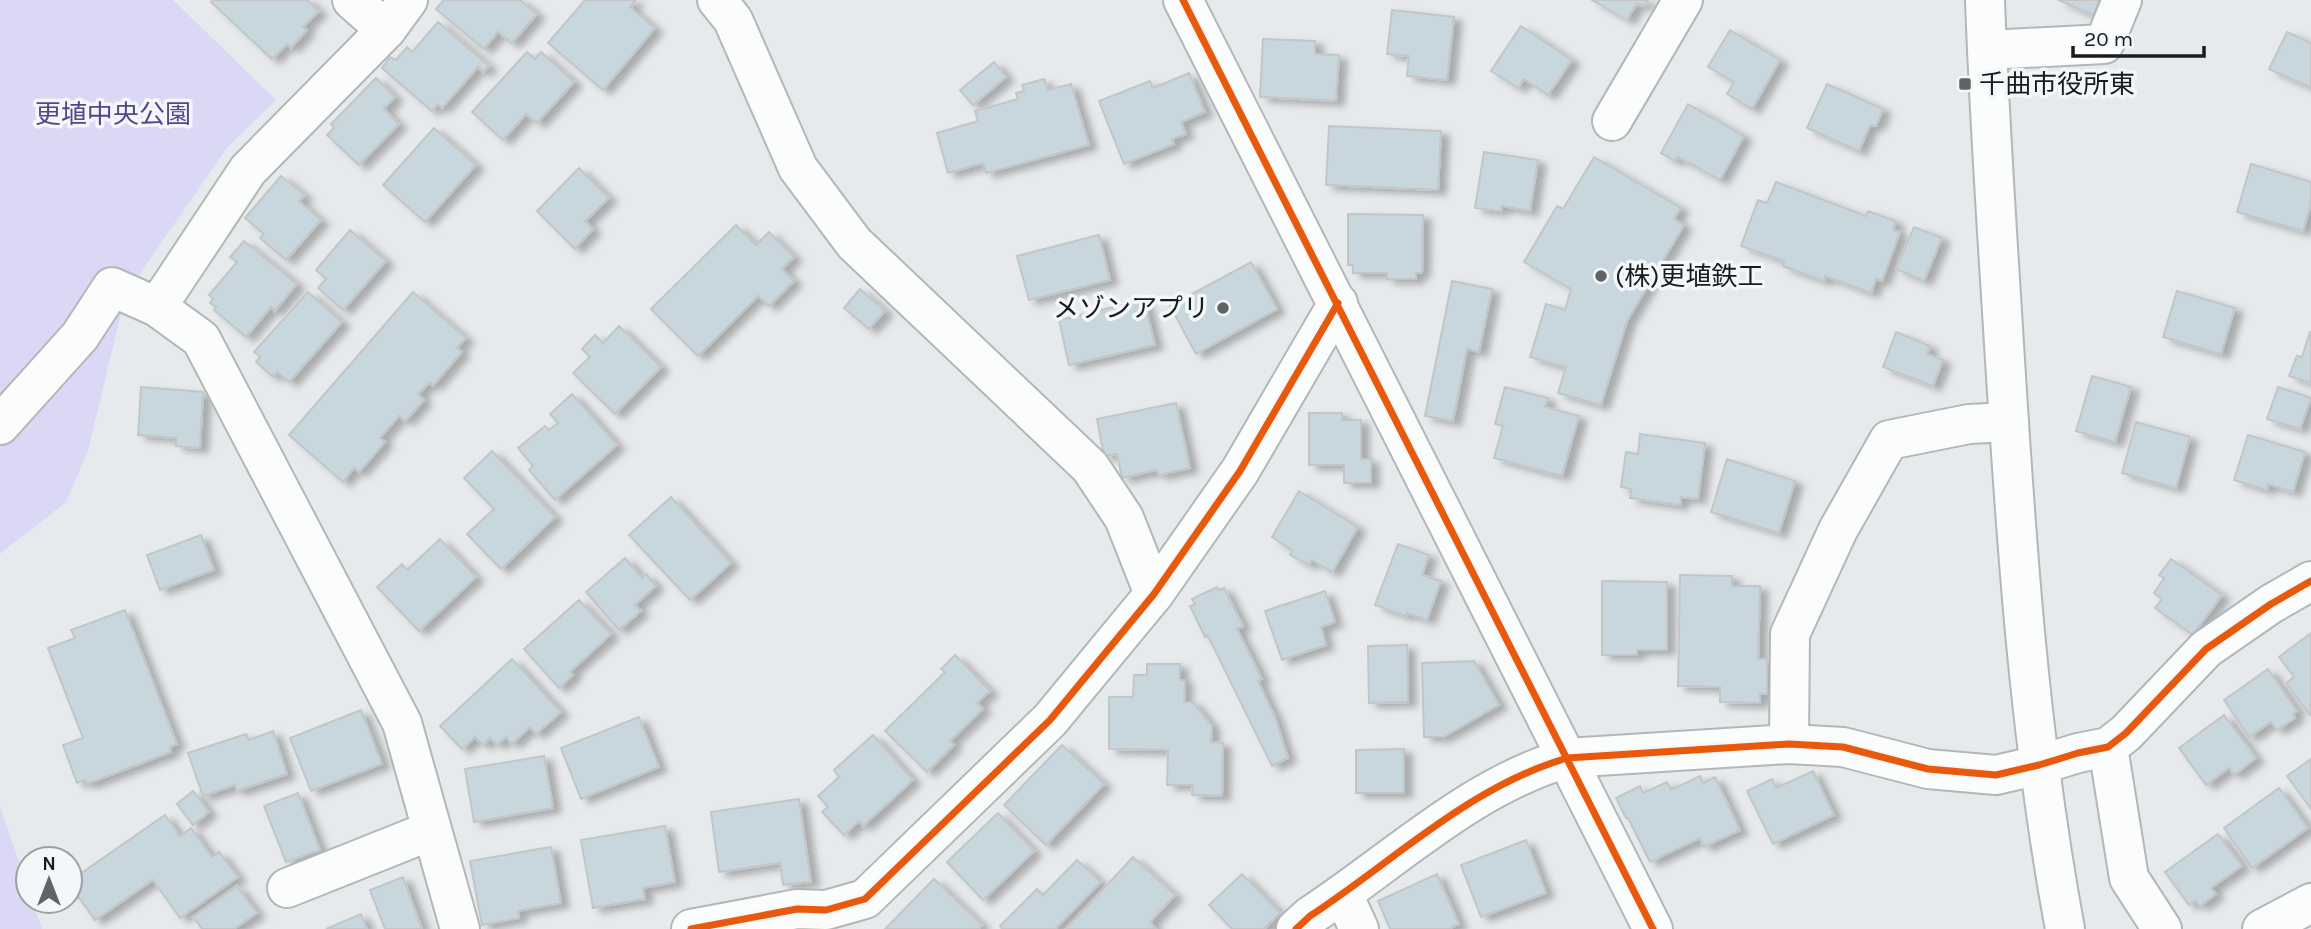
<svg xmlns="http://www.w3.org/2000/svg" width="2311" height="929" viewBox="0 0 2311 929" font-family="Karla,'Noto Sans JP',sans-serif">
	<style>
		.green { fill: #dbd8f5 }
		.building { fill: #c7d7dd; stroke: #c3c5c7; stroke-width: 2; filter: url(#shadow) }
		.lines { fill: none; stroke-linecap: round; stroke-linejoin: round }
		.minor-casing { stroke: #b4b6b7; stroke-width: 42 }
		.minor { stroke: #fbfcfc; stroke-width: 38 }
		.cycleway-casing { stroke: #f4f7fa; stroke-width: 11 }
		.cycleway { stroke: #e8590c; stroke-width: 7 }
		.poi-dot { fill: #626365; stroke: #f4f7fa; stroke-width: 2.5 }
		.labels { text-anchor: middle; stroke-width: 7; stroke-linejoin: round; paint-order: stroke }
		.poi-label { font-size: 26px; fill: #1a1b1c; stroke: #f4f7fa; text-anchor: start }
		.park-label { font-size: 26px; fill: #56458d; stroke: #f4f7fa }
	</style>
	<defs>
		<filter id="shadow"><feDropShadow dx="8" dy="4.5" stdDeviation="3.5" flood-color="#0004"/></filter>
	</defs>
	<rect width="100%" height="100%" fill="#e7eaec"/>
	<g class="green">
		<polygon points="0,0 173,0 276,100 226,149 135,281 121,313 88,451 66,502 0,554"/>
		<polygon points="0,806 28,888 28,901 32,901 42,929 0,929"/>
	</g>
	<g class="building">
		<polygon points="213,0 307,0 319,11 303,27 307,30 291,48 287,44 272,59 211,2"/>
		<polygon points="444,0 520,0 537,14 512,43 498,32 484,49 436,9"/>
		<polygon points="585,0 636,0 630,7 655,28 603,90 548,43"/>
		<polygon points="1592,0 1648,0 1644,6 1637,3 1627,20"/>
		<polygon points="2058,0 2100,0 2093,15"/>
		<polygon points="1392,10 1454,17 1447,80 1407,76 1409,56 1387,54"/>
		<polygon points="438,22 489,66 483,72 478,67 442,108 438,104 432,111 382,68 390,57 396,60 407,47 412,52"/>
		<polygon points="1521,26 1572,60 1548,95 1524,79 1518,88 1491,71"/>
		<polygon points="1730,30 1780,60 1752,109 1727,94 1734,82 1708,67"/>
		<polygon points="2287,32 2311,43 2311,88 2269,69"/>
		<polygon points="1263,39 1315,41 1315,54 1339,55 1336,101 1260,97"/>
		<polygon points="527,52 535,59 541,52 574,82 537,123 526,114 503,140 472,112"/>
		<polygon points="994,62 1006,77 973,105 960,90"/>
		<polygon points="1189,73 1205,112 1181,122 1186,134 1172,139 1174,144 1124,164 1099,101 1150,81 1153,88"/>
		<polygon points="376,78 395,97 384,109 399,124 359,165 327,135 334,128 331,124"/>
		<polygon points="1044,79 1048,90 1071,84 1089,145 986,173 983,163 948,173 937,133 978,121 975,111 1018,99 1016,93 1024,91 1022,85"/>
		<polygon points="1827,84 1883,109 1876,126 1870,125 1859,151 1807,128"/>
		<polygon points="1688,104 1744,136 1720,180 1678,157 1675,161 1661,153"/>
		<polygon points="1329,126 1441,131 1438,190 1326,185"/>
		<polygon points="434,128 476,165 425,222 383,185"/>
		<polygon points="1484,152 1538,160 1530,211 1502,206 1501,211 1475,208"/>
		<polygon points="1594,157 1681,208 1674,219 1684,225 1627,321 1601,405 1558,393 1566,367 1530,357 1546,304 1565,310 1571,289 1524,262 1557,206 1563,209"/>
		<polygon points="2251,164 2311,182 2311,204 2303,231 2237,212"/>
		<polygon points="579,168 609,198 585,221 593,229 575,249 537,211"/>
		<polygon points="281,176 305,195 299,201 321,220 286,260 260,238 264,234 245,218"/>
		<polygon points="1776,182 1866,216 1868,211 1896,221 1893,230 1900,232 1882,281 1876,279 1871,293 1825,276 1824,281 1783,266 1784,261 1741,246 1758,200 1767,203"/>
		<polygon points="1348,214 1423,215 1422,273 1416,273 1416,279 1387,279 1387,273 1353,273 1353,265 1348,265"/>
		<polygon points="736,225 756,245 769,232 794,257 782,269 794,281 769,306 758,296 698,356 651,309"/>
		<polygon points="1914,227 1942,238 1924,281 1896,269"/>
		<polygon points="350,230 386,261 343,310 318,288 326,279 316,270"/>
		<polygon points="1099,235 1110,280 1029,300 1017,256"/>
		<polygon points="244,241 297,284 275,311 271,307 246,337 214,310 216,307 210,303 213,299 209,295 237,262 230,257"/>
		<polygon points="1251,262 1277,309 1196,354 1170,306"/>
		<polygon points="1452,281 1492,289 1479,352 1467,349 1453,421 1425,416"/>
		<polygon points="860,289 885,311 869,329 844,308"/>
		<polygon points="2177,291 2235,308 2221,354 2163,337"/>
		<polygon points="308,292 342,322 289,382 277,372 273,377 256,362 260,357 254,352"/>
		<polygon points="413,292 466,338 457,348 462,352 433,386 430,382 418,394 424,400 405,421 399,416 380,438 385,442 359,472 354,468 343,482 289,435"/>
		<polygon points="1144,300 1155,345 1069,365 1059,320"/>
		<polygon points="619,326 661,367 615,414 573,373 590,357 582,349 595,335 603,343"/>
		<polygon points="1896,332 1930,346 1927,354 1943,360 1933,386 1883,367"/>
		<polygon points="2310,332 2311,332 2311,383 2289,376 2297,356 2302,357"/>
		<polygon points="2092,376 2131,387 2115,442 2076,431"/>
		<polygon points="141,387 203,392 200,448 176,446 176,438 138,435"/>
		<polygon points="1505,387 1548,398 1545,407 1579,416 1562,476 1494,458 1503,426 1495,424"/>
		<polygon points="2278,387 2311,398 2300,429 2267,419"/>
		<polygon points="572,394 617,445 555,500 529,470 533,466 518,448 545,426 549,430 558,423 550,414"/>
		<polygon points="1176,403 1190,468 1159,475 1157,470 1122,478 1117,454 1104,456 1097,419"/>
		<polygon points="1309,413 1342,413 1342,420 1361,420 1361,459 1371,459 1371,483 1344,483 1344,465 1309,465"/>
		<polygon points="2136,422 2190,437 2176,488 2122,473"/>
		<polygon points="1640,434 1705,443 1698,499 1681,497 1680,505 1630,498 1631,489 1621,487 1626,452 1638,454"/>
		<polygon points="2248,435 2305,452 2293,492 2268,484 2267,490 2234,480"/>
		<polygon points="492,451 555,517 501,569 467,534 494,509 464,478"/>
		<polygon points="1727,459 1795,481 1779,533 1711,512"/>
		<polygon points="1299,491 1358,527 1332,572 1312,560 1309,565 1290,555 1293,551 1272,537"/>
		<polygon points="671,497 731,563 690,600 629,535"/>
		<polygon points="201,535 214,570 160,590 147,555"/>
		<polygon points="440,539 476,577 419,631 377,587 402,564 407,570"/>
		<polygon points="1398,544 1429,555 1422,575 1441,581 1427,620 1407,613 1406,616 1375,605"/>
		<polygon points="625,558 642,578 646,574 656,586 635,605 641,611 619,630 586,592"/>
		<polygon points="2171,559 2222,595 2193,635 2155,608 2162,599 2154,593 2164,578 2159,575"/>
		<polygon points="1680,575 1732,576 1732,586 1760,586 1758,659 1767,659 1767,694 1760,694 1760,703 1720,702 1720,687 1678,686"/>
		<polygon points="1602,581 1667,582 1667,650 1637,650 1637,655 1602,655"/>
		<polygon points="1217,587 1219,590 1224,588 1243,626 1237,629 1262,679 1258,681 1275,717 1288,758 1272,766 1208,636 1205,637 1190,606 1195,604 1192,599"/>
		<polygon points="1325,591 1335,622 1321,627 1326,645 1282,660 1265,611"/>
		<polygon points="579,600 611,634 570,672 573,675 559,688 524,649"/>
		<polygon points="125,610 177,744 170,747 171,752 87,784 85,780 77,783 63,745 83,738 48,648 75,638 71,630"/>
		<polygon points="2311,633 2311,714 2310,715 2286,683 2294,677 2279,657"/>
		<polygon points="1407,645 1408,702 1369,703 1368,646"/>
		<polygon points="955,655 990,691 977,703 983,709 950,741 954,745 927,772 885,731 945,672 941,669"/>
		<polygon points="512,659 561,712 536,734 530,727 512,744 506,737 497,745 490,738 483,745 475,737 462,749 440,726"/>
		<polygon points="1474,661 1499,705 1443,737 1424,737 1422,663"/>
		<polygon points="1147,664 1180,664 1180,680 1185,680 1184,702 1193,702 1212,726 1211,742 1223,743 1222,796 1192,795 1193,785 1167,785 1168,750 1109,749 1109,697 1133,697 1134,675 1147,675"/>
		<polygon points="2268,669 2297,711 2293,714 2295,718 2277,730 2271,722 2249,737 2224,700"/>
		<polygon points="361,710 382,764 311,791 290,738"/>
		<polygon points="2224,715 2256,758 2234,775 2229,768 2206,785 2179,748"/>
		<polygon points="639,717 659,767 581,799 561,748"/>
		<polygon points="273,731 287,774 237,791 235,785 203,796 188,753 246,734 249,740"/>
		<polygon points="873,735 913,780 863,826 859,821 844,835 822,812 828,807 818,796 839,777 834,770"/>
		<polygon points="1062,745 1104,784 1046,845 1004,805"/>
		<polygon points="1404,749 1404,793 1356,793 1356,750"/>
		<polygon points="544,756 553,808 474,822 465,769"/>
		<polygon points="2311,759 2311,809 2287,776"/>
		<polygon points="1813,771 1834,815 1773,844 1747,791 1772,779 1776,788"/>
		<polygon points="1700,776 1703,783 1715,777 1740,830 1704,847 1700,838 1650,862 1628,818 1626,818 1616,798 1640,786 1643,793 1667,782 1671,790"/>
		<polygon points="2279,788 2308,828 2252,868 2224,828"/>
		<polygon points="193,791 209,812 193,825 177,804"/>
		<polygon points="298,793 320,850 286,862 264,806"/>
		<polygon points="799,799 811,882 783,885 780,863 719,872 711,812"/>
		<polygon points="998,813 1034,851 983,900 947,862"/>
		<polygon points="165,815 180,836 191,828 212,857 219,852 238,877 180,918 153,880 95,920 70,885 70,881"/>
		<polygon points="665,826 675,882 643,888 645,899 593,908 581,840"/>
		<polygon points="2218,834 2242,866 2211,888 2216,894 2200,906 2196,901 2189,905 2165,872"/>
		<polygon points="1526,840 1546,893 1481,917 1461,865"/>
		<polygon points="551,847 561,903 518,911 519,918 482,925 470,861"/>
		<polygon points="1133,857 1175,895 1150,922 1156,929 1066,929"/>
		<polygon points="1077,860 1101,882 1055,929 1002,929 1000,926 1037,889 1043,895"/>
		<polygon points="1242,874 1280,913 1264,929 1232,929 1209,905"/>
		<polygon points="1437,874 1459,924 1449,929 1390,929 1378,901"/>
		<polygon points="403,877 422,929 385,929 370,890"/>
		<polygon points="934,879 982,925 979,929 885,929"/>
		<polygon points="237,886 257,913 234,929 202,929 193,917"/>
		<polygon points="361,914 367,929 326,929"/>
	</g>
	<g class="lines">
		<g class="minor-casing">
			<g id="minor">
				<polyline points="352,0 386,30"/>
				<polyline points="717,0 733,20 798,168 854,243 1090,467 1124,518 1154,594"/>
				<polyline points="1183,0 1653,929"/>
				<path d="M 1985,0 C 1989,115 1997,229 2004,344 C 2016,540 2029,736 2065,929"/>
				<polyline points="1987,50 2104,44 2122,0"/>
				<polyline points="1612,121 1683,0"/>
				<polyline points="157,307 248,170 386,30 408,0"/>
				<polyline points="0,425 80,336 112,287 157,307 201,339 402,723 460,929"/>
				<polyline points="1789,744 1790,634 1838,530 1889,440 1969,424 2009,422"/>
				<polyline points="2108,747 2129,878 2162,929"/>
				<polyline points="287,888 430,831"/>
				<polyline points="1338,898 1348,905 1359,929"/>
				<polyline points="691,929 797,909 826,910 865,899 1050,720 1154,594 1240,471 1338,303"/>
				<path d="M 1296,929 L 1310,916 C 1394,861 1469,787 1567,758 L 1789,744 L 1843,747 L 1928,769 L 1996,775 L 2039,765 L 2078,753 L 2108,747 L 2126,733 L 2206,649 L 2271,604 L 2311,581"/>
				<polyline points="2262,929 2311,903"/>
			</g>
		</g>
		<use href="#minor" class="minor"/>
		<g class="cycleway-casing">
			<g id="cycleway">
				<polyline points="1183,0 1653,929"/>
				<polyline points="691,929 797,909 826,910 865,899 1050,720 1154,594 1240,471 1338,303"/>
				<path d="M 1296,929 L 1310,916 C 1394,861 1469,787 1567,758 L 1789,744 L 1843,747 L 1928,769 L 1996,775 L 2039,765 L 2078,753 L 2108,747 L 2126,733 L 2206,649 L 2271,604 L 2311,581"/>
			</g>
		</g>
		<use href="#cycleway" class="cycleway"/>
	</g>
	<g class="poi-dot">
		<rect x="1958" y="77" width="14" height="14" rx="3.5"/>
		<circle cx="1601" cy="276" r="7"/>
		<circle cx="1223" cy="308" r="7"/>
	</g>
	<g class="labels">
		<g class="poi-label">
			<text x="1979" y="93">千曲市役所東</text>
			<text x="1615" y="285">(株)更埴鉄工</text>
			<text x="1209" y="317" text-anchor="end">メゾンアプリ</text>
		</g>
		<g class="park-label">
			<text x="113" y="123">更埴中央公園</text>
		</g>
	</g>
	<g transform="translate(49 880)"><circle r="33" fill="#f4f7fa" stroke="#9d9fa1" stroke-width="2"/>
	<path d="M0-5L12 26L0 18L-12 26Z" fill="#626365"/>
	<text y="-10" font-size="19" font-weight="bold" text-anchor="middle" fill="#1a1b1c">N</text>
	</g>
	<path d="M2073 46v10h131v-10" fill="none" stroke="#1a1b1c" stroke-width="3.5"/>
	<text x="2084" y="46" font-size="21" fill="#1a1b1c" stroke="#f4f7fa" stroke-width="5" paint-order="stroke">20 m</text>
</svg>
